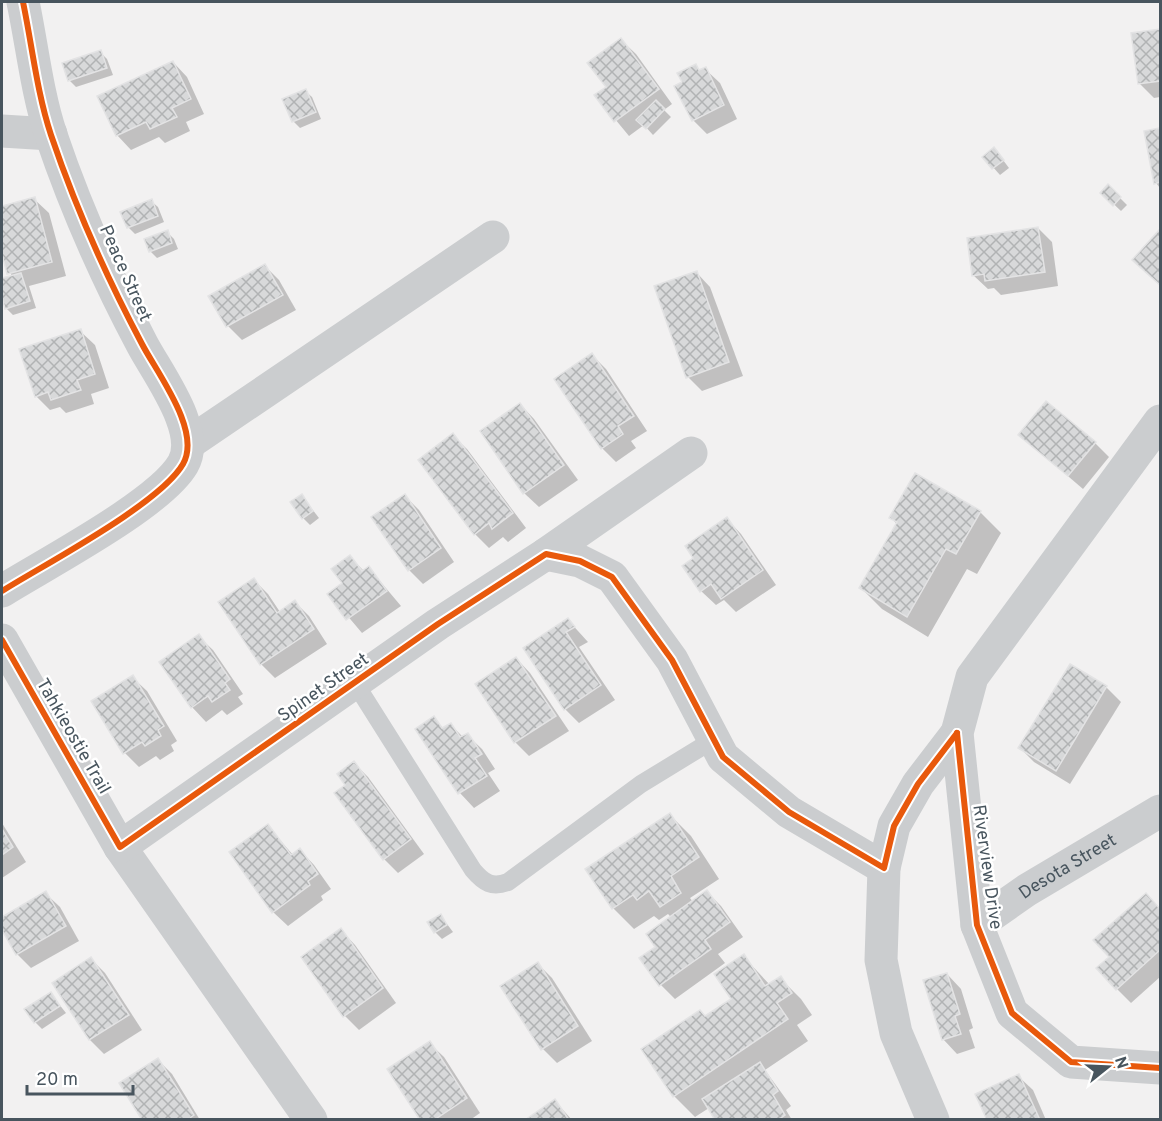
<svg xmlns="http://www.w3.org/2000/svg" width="1162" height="1121" viewBox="0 0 1162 1121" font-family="Overpass,sans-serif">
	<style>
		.shadow { fill: #0003 }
		.building { fill: url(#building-cross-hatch); stroke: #e3e3e4; stroke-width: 1.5 }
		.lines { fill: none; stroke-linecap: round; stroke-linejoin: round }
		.service { stroke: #cbcdcf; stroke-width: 18 }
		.minor { stroke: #cbcdcf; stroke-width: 33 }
		.tertiary { stroke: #cbcdcf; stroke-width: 33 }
		.cycleway-casing { stroke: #fff; stroke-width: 10 }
		.cycleway { stroke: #e8590c; stroke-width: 6 }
		.labels { text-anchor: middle; stroke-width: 5; stroke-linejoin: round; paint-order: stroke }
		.street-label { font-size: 18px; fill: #48555e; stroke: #fff }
	</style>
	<defs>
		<pattern id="building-cross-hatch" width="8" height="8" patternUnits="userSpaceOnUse" patternTransform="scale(1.5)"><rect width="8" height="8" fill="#d8d9da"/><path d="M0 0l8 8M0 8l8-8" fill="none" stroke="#b1b3b4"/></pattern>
	</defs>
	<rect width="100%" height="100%" fill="#f2f1f1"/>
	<g class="shadow">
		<polygon points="1160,31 1160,97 1154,98 1140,84 1133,34"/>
		<polygon points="621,40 636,54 672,104 664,110 671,117 653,135 644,125 629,136 596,96 608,87"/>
		<polygon points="100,52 107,59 113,75 76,87 69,80"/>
		<polygon points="173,62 187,77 204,114 186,122 190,131 165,143 159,137 131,150 117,135"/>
		<polygon points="696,66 701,71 705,69 720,83 737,119 707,134 693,120 684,83"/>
		<polygon points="305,91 312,97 321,119 300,128 293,121"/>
		<polygon points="1160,129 1160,188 1156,183 1145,133"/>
		<polygon points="1000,156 1009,168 1000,175 984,157"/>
		<polygon points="1108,186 1127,205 1121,211 1102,193"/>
		<polygon points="34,199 49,213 66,276 29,286 36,308 13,315 6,308 2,292 2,280 12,277 2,248 2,208"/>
		<polygon points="151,201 158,207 164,222 135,234 128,227"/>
		<polygon points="1038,228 1052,242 1058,286 1001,295 994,288 988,289 973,275"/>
		<polygon points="1160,231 1160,285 1134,260"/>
		<polygon points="167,232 174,239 178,249 157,258 150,251"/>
		<polygon points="265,266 279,280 296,310 242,340 228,326 210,297"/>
		<polygon points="696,272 710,287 743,376 702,391 688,377"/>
		<polygon points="80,331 95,345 109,388 91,394 94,404 66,413 60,407 50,410 36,396"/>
		<polygon points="592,355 606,369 647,431 631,441 636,448 616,462 602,448"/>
		<polygon points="520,404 534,419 578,480 539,507 524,493 482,431"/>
		<polygon points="452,435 467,449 526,528 508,542 503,537 489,548 475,534"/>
		<polygon points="1020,435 1095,443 1109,457 1083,489"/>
		<polygon points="302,496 319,518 310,525 303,518"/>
		<polygon points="405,496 419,510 454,562 423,584 409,570"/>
		<polygon points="980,512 1001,533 977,574 967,569 928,637 882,609 861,588 897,524 891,518"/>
		<polygon points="727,519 741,534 776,585 736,612 724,600 716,605 701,591 684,566 695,559"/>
		<polygon points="350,557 364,571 369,568 401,606 362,633 329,594 344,584"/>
		<polygon points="254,580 268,594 280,612 295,602 309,616 327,644 275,678 261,664"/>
		<polygon points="568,620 588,642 579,647 615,700 579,723 565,709 525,648"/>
		<polygon points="198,636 213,650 243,694 238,697 243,704 227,715 222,710 206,722 192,707 161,663"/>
		<polygon points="516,658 530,673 569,731 529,756 515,742 477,684"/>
		<polygon points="1070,666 1106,687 1121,702 1070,784 1034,762 1020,748"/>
		<polygon points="132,677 147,691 177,741 171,745 174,751 160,760 156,756 139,767 125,753"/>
		<polygon points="434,718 444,729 451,725 463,737 467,735 482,749 495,769 488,773 500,791 474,808 460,793 417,729"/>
		<polygon points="354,763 368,777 424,854 398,873 384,859"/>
		<polygon points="670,815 691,836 719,879 690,898 693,902 707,892 721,906 743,937 718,954 725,963 675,999 661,985 657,947 671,917 668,914 659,920 654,916 634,929 613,908 587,869"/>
		<polygon points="2,823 26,862 2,878"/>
		<polygon points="268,826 293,855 300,850 314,865 331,889 321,896 323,900 288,926 273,912"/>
		<polygon points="45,893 60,907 79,941 31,968 17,954 2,927 2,919"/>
		<polygon points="1146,895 1160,910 1160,977 1131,1003 1117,989 1111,957"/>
		<polygon points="441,916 453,932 442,939 435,932"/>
		<polygon points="341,930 355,945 396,1003 359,1030 345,1016"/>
		<polygon points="743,956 770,985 780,978 801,999 812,1015 797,1025 808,1041 765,1070 791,1106 786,1110 792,1120 716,1120 709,1108 695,1117 674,1096 706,1017 733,999"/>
		<polygon points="91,959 105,973 142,1030 104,1054 90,1040 54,984"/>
		<polygon points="538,964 552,978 592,1041 557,1063 543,1049"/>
		<polygon points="947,974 961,989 973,1028 969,1030 975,1048 957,1054 943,1039"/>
		<polygon points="51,994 66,1013 42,1029 35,1022"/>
		<polygon points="429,1043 444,1057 480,1113 470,1120 422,1120"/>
		<polygon points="158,1060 172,1074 200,1120 144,1120"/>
		<polygon points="1018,1076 1033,1090 1046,1120 989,1120"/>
		<polygon points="555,1101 572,1120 528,1120"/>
	</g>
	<g class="building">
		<polygon points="1160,29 1160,81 1138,84 1131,33"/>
		<polygon points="621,38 659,89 614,122 594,95 606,87 587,63"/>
		<polygon points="101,50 107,68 68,81 62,63"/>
		<polygon points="173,61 191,99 172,108 177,117 150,129 146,122 116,136 97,96"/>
		<polygon points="696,64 699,70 706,67 724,105 692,121 674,86 682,82 677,73"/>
		<polygon points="306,89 316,112 292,122 282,99"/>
		<polygon points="656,100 665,109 646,129 636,120"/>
		<polygon points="1160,128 1160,182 1154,184 1144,131"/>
		<polygon points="994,147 1004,160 992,169 982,157"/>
		<polygon points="1108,184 1121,197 1113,206 1100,193"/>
		<polygon points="35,197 52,262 7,274 2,254 2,206"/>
		<polygon points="152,199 158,216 127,228 120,212"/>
		<polygon points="1038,227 1045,272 985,281 984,274 972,276 967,238"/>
		<polygon points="1160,229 1160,285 1132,260"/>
		<polygon points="168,230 172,243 149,252 144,239"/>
		<polygon points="265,264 283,295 226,327 208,296"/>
		<polygon points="697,271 729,362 686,378 654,286"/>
		<polygon points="21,273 30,301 5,309 2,297 2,278"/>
		<polygon points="81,329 95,374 77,380 81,390 51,400 48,392 35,397 19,349"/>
		<polygon points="592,353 634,416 618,426 623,434 601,449 554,379"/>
		<polygon points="1046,401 1096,442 1068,476 1018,435"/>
		<polygon points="520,403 564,465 523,494 480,431"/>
		<polygon points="453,433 513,513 492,529 489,523 474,535 418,460"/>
		<polygon points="915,473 981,511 956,554 946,549 907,617 859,588 897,522 889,518"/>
		<polygon points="302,494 313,511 302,519 290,502"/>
		<polygon points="405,494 441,548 408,571 371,517"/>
		<polygon points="727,517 763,570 721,599 711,584 700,592 682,566 693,558 685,546"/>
		<polygon points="350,555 362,571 369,566 387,591 346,620 327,594 342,583 331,569"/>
		<polygon points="254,578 277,613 295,600 314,629 260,665 218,602"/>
		<polygon points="568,618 575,627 566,632 601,685 564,710 523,648"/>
		<polygon points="199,634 230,679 225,683 230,690 212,702 208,696 191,708 159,662"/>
		<polygon points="516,657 556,716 514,743 475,684"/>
		<polygon points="1070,664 1107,686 1056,771 1018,748"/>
		<polygon points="133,675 164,726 158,730 161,736 145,746 142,742 123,754 91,701"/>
		<polygon points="434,716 442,728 451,723 460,737 468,733 482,754 475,758 487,776 458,794 415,729"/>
		<polygon points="354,761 411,839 383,860 334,793 345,785 337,774"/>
		<polygon points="670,813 699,857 671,876 681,893 660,907 649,891 637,900 633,895 612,909 585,869"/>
		<polygon points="268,824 291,855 300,848 318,874 308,881 310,885 272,913 229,852"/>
		<polygon points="2,829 13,847 2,855"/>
		<polygon points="707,890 730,922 705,940 711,949 659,986 639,958 655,947 646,934"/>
		<polygon points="46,891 66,926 16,955 2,930 2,917"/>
		<polygon points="1146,893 1160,909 1160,950 1116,990 1096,968 1109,957 1093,940"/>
		<polygon points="441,914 447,925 434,933 427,922"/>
		<polygon points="341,928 383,988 343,1017 301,957"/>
		<polygon points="744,954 765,986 781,976 792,993 777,1003 788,1019 673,1097 641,1049 700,1010 705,1016 731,999 714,974"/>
		<polygon points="91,957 129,1015 89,1040 52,983"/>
		<polygon points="538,962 578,1026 541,1050 500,986"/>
		<polygon points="947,973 960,1014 955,1016 961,1034 942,1040 923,980"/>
		<polygon points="51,992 60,1006 34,1023 24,1009"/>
		<polygon points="430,1041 467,1098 434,1120 420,1120 387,1069"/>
		<polygon points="158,1058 194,1115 187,1120 142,1120 119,1083"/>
		<polygon points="760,1062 778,1091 773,1095 785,1115 778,1120 715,1120 702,1099"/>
		<polygon points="1019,1074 1040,1120 987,1120 975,1094"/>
		<polygon points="555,1099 569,1120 525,1120"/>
	</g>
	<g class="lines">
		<path class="service" d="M 355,683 L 473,870 C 484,883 492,888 508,882 L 641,784 L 713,740"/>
		<g class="minor">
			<polyline points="2,131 51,134"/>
			<polyline points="189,443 493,237"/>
			<polyline points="546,554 580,561 612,577 672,660 723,757 789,812 884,868"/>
			<path d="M 2,591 C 45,564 160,504 183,464 C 202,431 157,373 142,344 C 107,278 75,206 51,135 C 37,93 32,45 23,2"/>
			<polyline points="2,640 120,847 311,1120"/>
			<polyline points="120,847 438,624 546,554 691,453"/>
			<path id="s1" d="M 977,925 L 1027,890 L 1160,811"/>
			<polyline points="933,1120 896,1033 881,960 884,868 894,826 918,784 957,733"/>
		</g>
		<polyline class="tertiary" points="1160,421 972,677 957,733 977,925 1012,1013 1071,1062 1160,1068"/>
		<g class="cycleway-casing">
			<g id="cycleway">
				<path d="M 2,591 C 45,564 160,504 183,464 C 202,431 157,373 142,344 C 107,278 75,206 51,135 C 37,93 32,45 23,2"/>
				<polyline points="2,640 120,847 438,624 546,554 580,561 612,577 672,660 723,757 789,812 884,868 894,826 918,784 957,733"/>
				<polyline points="957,733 977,925 1012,1013 1071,1062 1160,1068"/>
			</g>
		</g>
		<use href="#cycleway" class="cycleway"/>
	</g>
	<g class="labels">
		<g class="street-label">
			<text transform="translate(126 273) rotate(66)" y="6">Peace Street</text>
			<text transform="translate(323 687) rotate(-35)" y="6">Spinet Street</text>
			<text transform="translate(74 736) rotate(60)" y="6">Tahkieostie Trail</text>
			<text transform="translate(988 867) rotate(82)" y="6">Riverview Drive</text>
			<text dy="6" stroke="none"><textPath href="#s1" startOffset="108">Desota Street</textPath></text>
		</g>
	</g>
	<rect width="1162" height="1121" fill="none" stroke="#48555e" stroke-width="6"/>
	<g transform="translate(1108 1067) rotate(72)" stroke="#ffffff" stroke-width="4.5" paint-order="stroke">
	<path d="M0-4.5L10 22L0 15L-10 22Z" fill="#48555e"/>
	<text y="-9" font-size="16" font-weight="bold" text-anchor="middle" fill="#48555e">N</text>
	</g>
	<path d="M27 1085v9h106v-9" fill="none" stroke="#48555e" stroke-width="3"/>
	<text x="36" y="1085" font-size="18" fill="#48555e" stroke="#ffffff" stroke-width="4.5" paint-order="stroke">20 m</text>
</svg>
